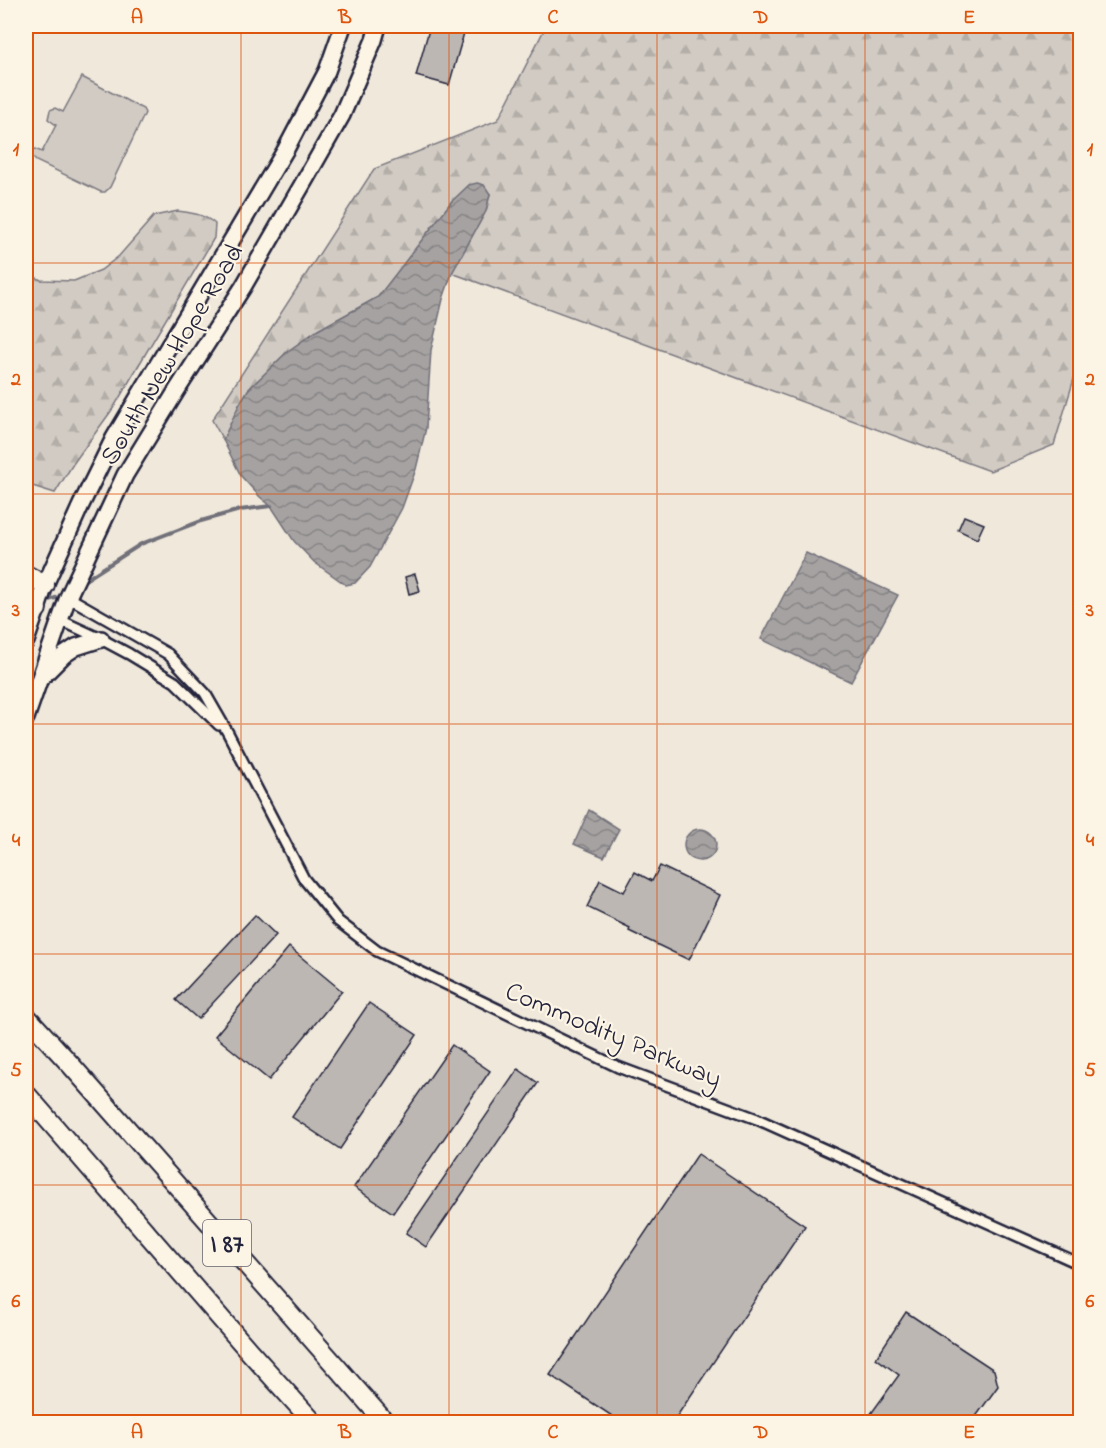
<svg xmlns="http://www.w3.org/2000/svg" width="1106" height="1448" viewBox="0 0 1106 1448" font-family="'Indie Flower',sans-serif">
	<style>
		.grass { fill: #d1cbc3; stroke: #7a767f; stroke-width: 1.5 }
		.forest { fill: url(#forest-firs); stroke: #7a767f; stroke-width: 1.5 }
		.water { fill: url(#water-waves); stroke: #716f79; stroke-width: 1.5 }
		.lines { fill: none; stroke-linecap: round; stroke-linejoin: round }
		.stream { stroke: #716f79; stroke-width: 4 }
		.building { fill: #bcb7b3; stroke: #22223b; stroke-width: 1.5 }
		.street-casing { stroke: #22223b; stroke-width: 14 }
		.primary-casing { stroke: #22223b; stroke-width: 20 }
		.highway-casing { stroke: #22223b; stroke-width: 22 }
		.street { stroke: #fcf5e5; stroke-width: 9 }
		.primary { stroke: #fcf5e5; stroke-width: 15 }
		.highway { stroke: #fcf5e5; stroke-width: 18 }
		.grid { fill: none; stroke: #de560e; stroke-width: 1.5; stroke-opacity: 0.55 }
		.labels { text-anchor: middle; stroke-width: 4.5; stroke-linejoin: round; paint-order: stroke }
		.shield { fill: #fcf5e5; stroke: #63616e; stroke-width: 1.5 }
		.shield-label { font-size: 26px; font-weight: bold; fill: #22223b }
		.street-label { font-size: 27px; fill: #22223b; stroke: #fcf5e5 }
		.neatline { fill: none; stroke: #de560e; stroke-width: 2 }
		.grid-label { font-size: 20px; text-anchor: middle; font-weight: bold; fill: #de560e }
	</style>
	<defs>
		<pattern id="forest-firs" width="22" height="20" patternUnits="userSpaceOnUse" patternTransform="scale(1.5)"><rect width="22" height="20" fill="#d1cbc3"/><path d="M5 1l3.5 6h-7zM16 11l3.5 6h-7z" fill="#b3aea8"/></pattern>
		<pattern id="water-waves" width="16" height="10" patternUnits="userSpaceOnUse" patternTransform="scale(1.5)"><rect width="16" height="10" fill="#a6a2a2"/><path d="M0 5q4-4 8 0t8 0" fill="none" stroke="#878485"/></pattern>
	</defs>
	<rect width="100%" height="100%" fill="#efe8db"/>
	<filter id="ink" filterUnits="userSpaceOnUse"><feTurbulence type="fractalNoise" baseFrequency=".0167" numOctaves="2"/><feDisplacementMap in="SourceGraphic" scale="12" xChannelSelector="R" yChannelSelector="G"/><feConvolveMatrix kernelMatrix="1 2 1 2 8 2 1 2 1" color-interpolation-filters="sRGB"/></filter>
	<g filter="url(#ink)">
		<polygon class="grass" points="82,77 143,109 145,113 110,187 105,192 101,192 36,161 31,156 30,151 35,149 42,152 56,125 48,119 50,110 55,108 63,112"/>
		<g class="forest">
			<polygon points="546,26 1080,26 1080,359 1054,445 990,471 452,273 486,211 490,194 452,201 378,297 318,330 288,351 248,390 239,405 223,440 212,420 374,169 498,120"/>
			<path d="M 178,211 C 192,213 204,214 215,224 L 214,238 L 114,407 L 73,464 L 55,493 L 26,484 L 26,273 L 41,280 L 74,281 L 101,270 L 119,256 L 154,216 Z"/>
		</g>
		<g class="water">
			<polygon points="477,183 484,185 490,194 486,211 452,273 443,299 431,350 426,428 416,469 402,508 370,567 355,583 346,585 314,562 294,541 271,506 260,497 241,476 223,440 239,405 248,390 288,351 318,330 378,297 452,201 469,185"/>
			<polygon points="806,553 898,595 851,682 761,639"/>
			<polygon points="589,810 619,829 604,857 574,844"/>
			<circle cx="700" cy="845" r="16"/>
		</g>
		<g class="lines">
			<g class="stream">
				<polyline points="82,582 141,544 201,521 240,510 271,506"/>
				<polyline points="45,601 59,597 63,594"/>
			</g>
		</g>
		<g class="building">
			<polygon points="430,26 466,26 449,85 416,76"/>
			<polygon points="964,516 984,524 977,539 958,530"/>
			<polygon points="415,574 420,591 409,594 405,577"/>
			<polygon points="660,866 720,895 689,960 629,931 630,928 587,907 600,880 624,892 635,872 652,881"/>
			<polygon points="255,915 276,935 198,1019 176,1000"/>
			<polygon points="289,947 342,991 269,1080 215,1036"/>
			<polygon points="369,1003 417,1035 340,1149 292,1117"/>
			<polygon points="452,1045 490,1071 393,1213 354,1187"/>
			<polygon points="518,1069 538,1083 426,1247 406,1233"/>
			<polygon points="698,1154 805,1226 673,1422 621,1422 550,1375"/>
			<polygon points="906,1312 994,1370 998,1386 972,1422 865,1422 899,1375 876,1358"/>
		</g>
		<g class="lines">
			<g class="street-casing">
				<g id="street">
					<polyline points="68,597 168,654 205,693 228,733 304,879 338,921 377,951 618,1067 757,1119 1080,1264"/>
					<polyline points="60,620 101,639 129,654 175,682 219,725"/>
				</g>
			</g>
			<g class="primary-casing">
				<g id="primary">
					<polyline points="26,641 45,585 81,505 114,438 286,149 327,71 343,26"/>
					<polyline points="41,678 64,655 76,647 101,639"/>
					<polyline points="26,718 68,597 125,475 177,390 243,287 305,180 342,115 374,40 378,26"/>
				</g>
			</g>
			<g class="highway-casing">
				<g id="highway">
					<polyline points="26,575 45,585"/>
					<polyline points="26,604 37,609"/>
					<polyline points="26,1016 70,1064 385,1422"/>
					<polyline points="26,1094 249,1351 313,1422"/>
				</g>
			</g>
			<use href="#street" class="street"/>
			<use href="#primary" class="primary"/>
			<use href="#highway" class="highway"/>
		</g>
	</g>
	<path class="grid" d="M 241,26 L 241,1422M 449,26 L 449,1422M 657,26 L 657,1422M 865,26 L 865,1422M 26,263 L 1080,263M 26,494 L 1080,494M 26,724 L 1080,724M 26,954 L 1080,954M 26,1185 L 1080,1185"/>
	<g class="labels">
		<rect class="shield" x="203" y="1220" width="48" height="46" rx="4.5"/>
		<g class="shield-label">
			<text x="227" y="1252">I 87</text>
		</g>
		<g class="street-label">
			<text transform="translate(171 354) rotate(-59)" y="9">South New Hope Road</text>
			<text transform="translate(614 1034) rotate(23)" y="9">Commodity Parkway</text>
		</g>
	</g>
	<rect width="1106" height="1448" fill="none" stroke="#fcf5e5" stroke-width="66"/>
	<rect x="33" y="33" width="1040" height="1382" class="neatline"/>
	<g class="grid-label">
		<text x="137" y="23">A</text>
		<text x="345" y="23">B</text>
		<text x="553" y="23">C</text>
		<text x="761" y="23">D</text>
		<text x="969" y="23">E</text>
		<text x="16" y="155">1</text>
		<text x="1090" y="155">1</text>
		<text x="16" y="385">2</text>
		<text x="1090" y="385">2</text>
		<text x="16" y="616">3</text>
		<text x="1090" y="616">3</text>
		<text x="16" y="846">4</text>
		<text x="1090" y="846">4</text>
		<text x="16" y="1076">5</text>
		<text x="1090" y="1076">5</text>
		<text x="16" y="1307">6</text>
		<text x="1090" y="1307">6</text>
		<text x="137" y="1438">A</text>
		<text x="345" y="1438">B</text>
		<text x="553" y="1438">C</text>
		<text x="761" y="1438">D</text>
		<text x="969" y="1438">E</text>
	</g>
</svg>
